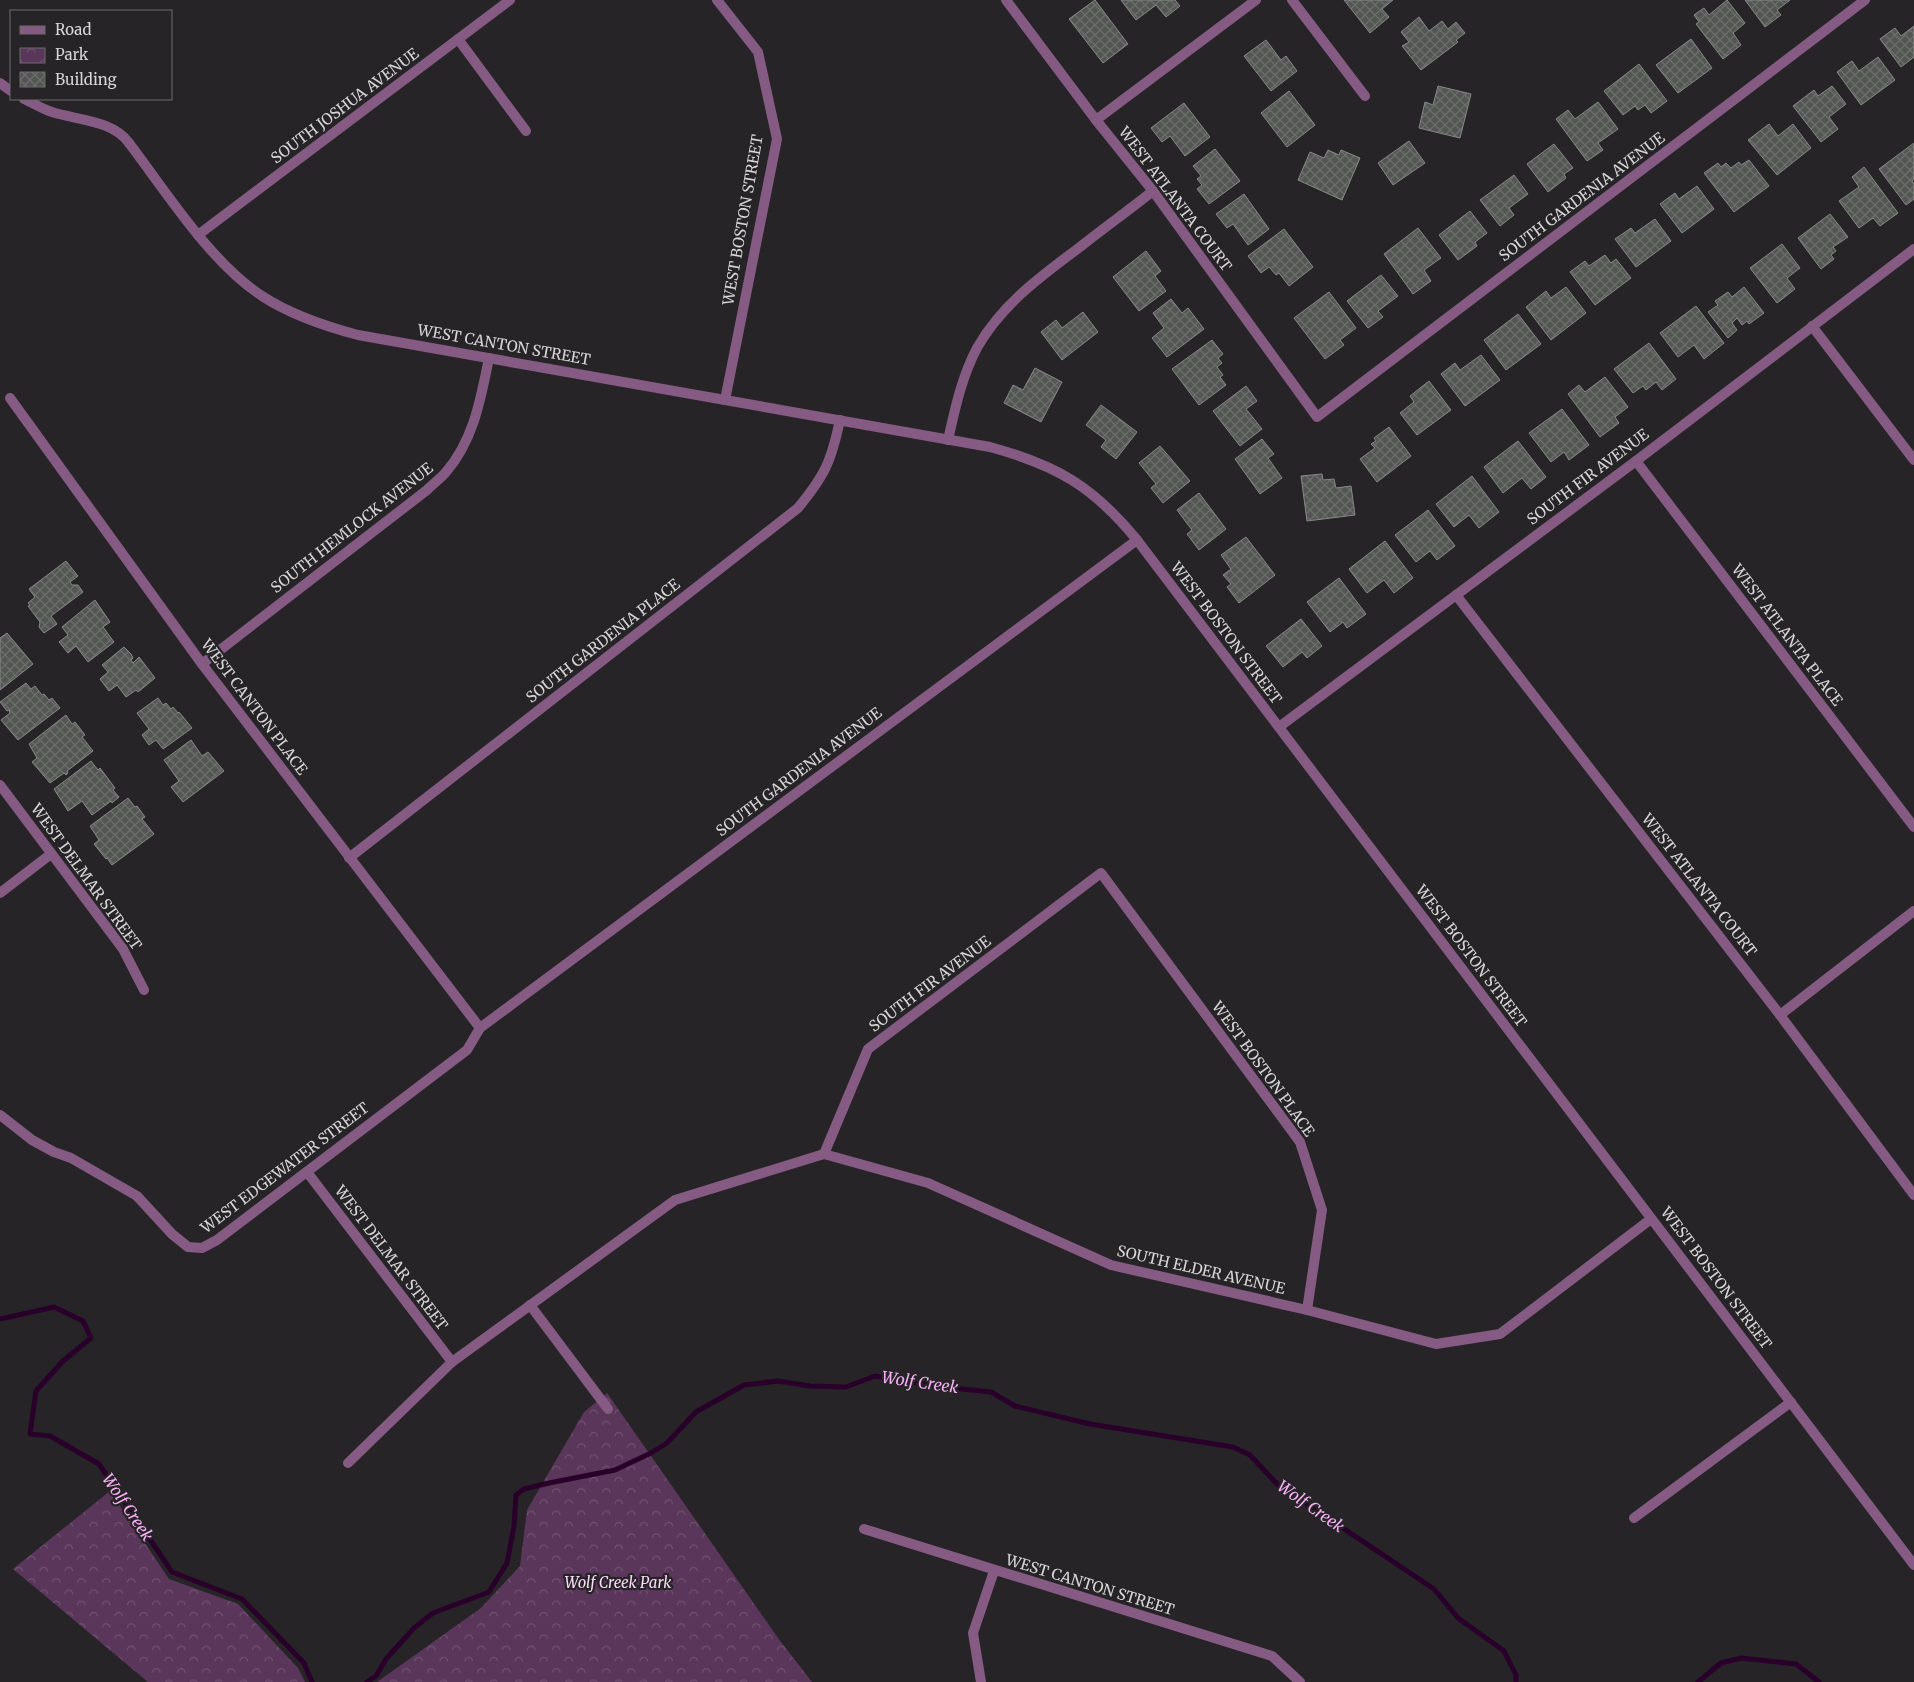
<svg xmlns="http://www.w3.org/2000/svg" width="1914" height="1682" viewBox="0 0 1914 1682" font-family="Merriweather,serif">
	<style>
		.park { fill: url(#park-crowns) }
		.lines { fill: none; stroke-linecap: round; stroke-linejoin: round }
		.stream { stroke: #28002a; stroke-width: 5 }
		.building { fill: url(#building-cross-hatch); stroke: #868987 }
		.lane { stroke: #855b84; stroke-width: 10 }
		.street { stroke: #855b84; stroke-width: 10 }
		.labels { text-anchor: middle; stroke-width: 4.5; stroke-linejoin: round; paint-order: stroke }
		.street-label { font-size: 15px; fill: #d7d6d7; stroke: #272427 }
		.park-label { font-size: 15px; font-style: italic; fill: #fbd7f9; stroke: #272427 }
		.water-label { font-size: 16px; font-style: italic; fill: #f7b0f5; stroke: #272427 }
	</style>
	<defs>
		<pattern id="park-crowns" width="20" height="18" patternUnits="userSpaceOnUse" patternTransform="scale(1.25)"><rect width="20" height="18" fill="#5a365a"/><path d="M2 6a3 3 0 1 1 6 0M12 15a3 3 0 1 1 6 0" fill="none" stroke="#715271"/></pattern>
		<pattern id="building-cross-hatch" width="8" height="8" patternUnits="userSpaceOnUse" patternTransform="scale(1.25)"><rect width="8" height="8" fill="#545654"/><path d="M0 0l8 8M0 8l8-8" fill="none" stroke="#6c6e6c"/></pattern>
	</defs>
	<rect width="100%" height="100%" fill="#272427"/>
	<g class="park">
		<polygon points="607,1393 778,1638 812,1682 377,1682 481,1608 520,1566 527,1510 584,1412"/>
		<polygon points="110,1491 169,1579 238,1604 298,1668 305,1682 148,1682 13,1569"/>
	</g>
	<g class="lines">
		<g class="stream">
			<polyline points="0,1319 54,1307 83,1321 91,1338 63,1361 36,1391 30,1434 50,1436 99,1464 172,1572 242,1599 304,1663 312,1682"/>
			<polyline points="367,1682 376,1676 386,1659 414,1628 433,1613 489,1592 507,1563 514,1526 516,1495 524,1489 549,1483 615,1470 651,1453 667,1443 696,1412 744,1385 778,1381 810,1386 846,1387 875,1376 943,1387 991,1392 1015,1406 1090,1424 1233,1447 1250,1455 1277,1484 1434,1589 1458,1618 1504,1651 1516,1675 1516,1682"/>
			<polyline points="1698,1682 1721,1663 1741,1658 1796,1664 1819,1682"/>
		</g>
	</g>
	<g class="building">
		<polygon points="1095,0 1128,44 1103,63 1069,19"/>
		<polygon points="1121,0 1175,0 1180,6 1166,17 1156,5 1136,20"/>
		<polygon points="1344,0 1393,0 1382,9 1389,17 1370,33"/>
		<polygon points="1727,0 1745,23 1733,33 1741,45 1723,59 1696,24 1699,22 1694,15 1704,8 1709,15"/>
		<polygon points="1745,0 1790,0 1777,10 1781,15 1765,27"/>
		<polygon points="1419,17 1429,31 1442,21 1448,29 1456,22 1465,33 1456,40 1458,42 1421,70 1402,46 1409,42 1401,32"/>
		<polygon points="1914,26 1914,57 1901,67 1880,39 1895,28 1901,36"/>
		<polygon points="1691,39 1712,68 1678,93 1656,65"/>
		<polygon points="1266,40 1281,60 1286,56 1297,71 1271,91 1244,56"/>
		<polygon points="1878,57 1895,80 1861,105 1837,72 1852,61 1859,71"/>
		<polygon points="1639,64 1667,101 1651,113 1645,105 1638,110 1635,106 1623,115 1604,91"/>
		<polygon points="1438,86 1471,94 1460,138 1419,128 1425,102 1433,105"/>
		<polygon points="1832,86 1846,104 1829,117 1838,129 1821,142 1793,106 1814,90 1818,96"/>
		<polygon points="1289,91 1315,125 1287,147 1261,113"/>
		<polygon points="1598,102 1618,129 1598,143 1603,150 1587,161 1556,119 1568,110 1575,119"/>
		<polygon points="1184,103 1210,137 1185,156 1170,136 1162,142 1151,128"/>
		<polygon points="1769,124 1778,136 1793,124 1811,148 1777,175 1748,140"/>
		<polygon points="1409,141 1425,163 1393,185 1378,163"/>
		<polygon points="1914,143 1914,179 1912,181 1914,184 1914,199 1906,205 1879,169"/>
		<polygon points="1554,144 1573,168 1564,174 1566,178 1548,192 1527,164"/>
		<polygon points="1215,149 1240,181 1209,204 1197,189 1202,185 1197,179 1201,176 1193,166"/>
		<polygon points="1328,150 1339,155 1341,150 1360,158 1342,200 1298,180 1310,152 1324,158"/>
		<polygon points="1749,160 1769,186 1734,212 1704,173 1718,163 1721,167 1726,163 1731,168 1739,162 1741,165"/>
		<polygon points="1864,167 1898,213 1880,226 1873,218 1859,228 1839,201 1859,187 1852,177"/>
		<polygon points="1514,175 1528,194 1509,208 1514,215 1500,226 1480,200"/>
		<polygon points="1697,186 1714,209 1682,233 1660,204 1675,193 1679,199"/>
		<polygon points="1244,194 1269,229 1248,245 1233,224 1227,228 1216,214"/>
		<polygon points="1470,211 1487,233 1475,242 1477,246 1458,260 1439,235"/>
		<polygon points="1830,214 1848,237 1833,247 1836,251 1831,255 1834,259 1821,269 1798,238"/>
		<polygon points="1655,219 1671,241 1636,267 1615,239 1631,228 1635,233"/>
		<polygon points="1418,228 1441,258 1424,270 1431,281 1413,294 1384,254"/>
		<polygon points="1284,229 1313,267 1289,286 1279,273 1276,275 1269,267 1261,273 1248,256"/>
		<polygon points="1782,244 1800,268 1787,278 1795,289 1777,303 1750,268"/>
		<polygon points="1146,251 1161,271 1155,276 1166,291 1139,311 1113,277"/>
		<polygon points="1605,255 1611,263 1616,259 1631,278 1595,305 1570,272 1585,261 1589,266"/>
		<polygon points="1381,275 1398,296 1378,311 1383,317 1368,328 1347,301"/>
		<polygon points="1566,287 1586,313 1551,340 1526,307 1546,291 1551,298"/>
		<polygon points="1744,287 1764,313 1749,324 1747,321 1742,325 1737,318 1732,323 1737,330 1728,338 1708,312 1718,305 1715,301 1728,292 1732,297"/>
		<polygon points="1329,292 1356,328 1340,340 1344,345 1325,359 1294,318"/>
		<polygon points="1171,299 1182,313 1188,308 1204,329 1167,357 1152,338 1164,328 1153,313"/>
		<polygon points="1696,306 1724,343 1704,359 1694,345 1678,357 1660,333"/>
		<polygon points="1083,312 1098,332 1062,360 1041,332 1056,320 1062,328"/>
		<polygon points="1518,314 1541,344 1506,370 1484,340"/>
		<polygon points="1212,340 1223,354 1218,358 1222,363 1217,367 1223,375 1220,377 1226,385 1199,405 1172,369"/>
		<polygon points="1649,343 1676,379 1662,390 1656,382 1646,390 1643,386 1633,393 1614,369"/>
		<polygon points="1481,355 1500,380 1465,406 1441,374 1455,363 1460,370"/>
		<polygon points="1035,368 1062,382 1041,422 1004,403 1013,385 1023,390"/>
		<polygon points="1605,377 1628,407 1615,417 1619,423 1600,437 1568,394 1579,385 1585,392"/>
		<polygon points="1429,381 1451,410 1417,435 1400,413 1414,402 1410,396"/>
		<polygon points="1246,386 1257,401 1246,409 1262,429 1240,446 1213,411"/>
		<polygon points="1101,405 1137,432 1116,459 1101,447 1106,440 1086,425"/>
		<polygon points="1562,409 1589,445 1569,460 1564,452 1551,462 1529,433"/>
		<polygon points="1389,427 1411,456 1377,482 1360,459 1375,448 1371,444 1376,441 1374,438"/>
		<polygon points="1262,439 1274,454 1268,458 1282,478 1260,494 1235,459"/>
		<polygon points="1518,441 1546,477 1531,489 1522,478 1503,493 1484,467"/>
		<polygon points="1160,446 1190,481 1163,503 1151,488 1156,484 1139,463"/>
		<polygon points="1322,474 1323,480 1334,479 1336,488 1351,486 1355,515 1307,521 1301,476"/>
		<polygon points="1472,476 1499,512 1479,528 1469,515 1454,527 1436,504"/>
		<polygon points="1199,493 1226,529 1199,550 1187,534 1192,530 1177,510"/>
		<polygon points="1428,510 1455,546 1437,560 1430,551 1416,562 1395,535"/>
		<polygon points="1246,537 1275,575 1239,603 1227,587 1231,584 1223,575 1231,569 1221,555"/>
		<polygon points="1385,541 1413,578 1394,593 1384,580 1367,593 1349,569"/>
		<polygon points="66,561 78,576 70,582 72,585 78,585 83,592 51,616 57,624 44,633 39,627 40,622 28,606 30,605 28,603 35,597 29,589"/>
		<polygon points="1339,578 1366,614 1347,628 1343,622 1330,632 1307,602"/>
		<polygon points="95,600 110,622 103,627 114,642 88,662 76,646 68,653 59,642 68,635 62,627"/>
		<polygon points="1301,619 1322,646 1307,658 1302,652 1283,667 1266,646"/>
		<polygon points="7,633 33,664 0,690 0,638"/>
		<polygon points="124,647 131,654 133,658 131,660 133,663 139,657 155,678 138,692 136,690 126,697 117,685 109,691 100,679 108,672 102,665"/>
		<polygon points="26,683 31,689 35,686 42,695 44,694 49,700 52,698 60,708 18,740 1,720 10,713 9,710 7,711 0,702"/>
		<polygon points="158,698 163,705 166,703 171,709 173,707 178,713 179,712 192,728 163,749 156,740 149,745 142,735 149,729 137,713"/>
		<polygon points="66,715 72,724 75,722 85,735 82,737 93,751 67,771 68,773 66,775 64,773 50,783 32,762 37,758 29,744"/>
		<polygon points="191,740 202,756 208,752 224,771 183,802 171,787 179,781 164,760"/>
		<polygon points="91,761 98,770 100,768 115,788 113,790 119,797 112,803 111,801 92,815 82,801 68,811 54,789"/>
		<polygon points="128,798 135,807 137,806 145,817 142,819 154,834 112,865 107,858 106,859 94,844 99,840 90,826"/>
	</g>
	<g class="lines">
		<g class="lane">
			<polyline points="0,83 11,91"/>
			<path d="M 24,99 C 33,103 42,109 52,112 C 76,120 113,120 129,143"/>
			<polyline points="530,1305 608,1409"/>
		</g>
		<g class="street">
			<polyline points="717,0 758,52 777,139 725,400"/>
			<polyline points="1006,0 1096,120 1153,191 1317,417 1865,0"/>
			<polyline points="1292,0 1365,96"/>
			<polyline points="458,39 526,131"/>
			<polyline points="1096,120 1256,0"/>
			<path d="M 129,143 C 167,193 210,262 262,296 C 291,315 324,326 358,335 L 990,447 C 1056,465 1093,486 1137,540 L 1914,1565"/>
			<polyline points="198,235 510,0"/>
			<polyline points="1812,326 1914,460"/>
			<polyline points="10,398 202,664 480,1028"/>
			<path d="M 948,440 C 955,409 962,376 977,348 C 1001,305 1041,276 1080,247 C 1104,228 1129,210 1153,191"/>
			<polyline points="1636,461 1914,827"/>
			<polyline points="1456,595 1780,1015 1914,1195"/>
			<path d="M 202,664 L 427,490 C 433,484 441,478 446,472 C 474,440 481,397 489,358"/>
			<polyline points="1279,727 1636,461 1914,249"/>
			<polyline points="0,785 123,949 144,990"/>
			<path d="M 349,858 L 798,508 C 825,475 831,462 840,420"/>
			<polyline points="0,893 51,854"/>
			<polyline points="1780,1015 1914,911"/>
			<polyline points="0,1115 32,1140 54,1152 71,1158 137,1196 172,1234 188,1247 202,1248 217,1240 467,1050 480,1028 1137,540"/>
			<polyline points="824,1154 868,1049 1101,873 1300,1142 1322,1210 1307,1310"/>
			<polyline points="307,1172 452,1362"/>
			<polyline points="348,1463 452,1362 675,1200 824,1154 928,1183 1111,1265 1307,1310 1436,1344 1500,1334 1651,1219"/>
			<polyline points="1634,1518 1791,1402"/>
			<polyline points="864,1529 1272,1656 1300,1682"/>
			<polyline points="981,1682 973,1633 994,1571"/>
		</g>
	</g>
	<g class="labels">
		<g class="street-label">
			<text transform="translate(345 106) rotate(-37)" y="5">SOUTH JOSHUA AVENUE</text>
			<text transform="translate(1582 197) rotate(-37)" y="5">SOUTH GARDENIA AVENUE</text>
			<text transform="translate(1175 199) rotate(53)" y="5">WEST ATLANTA COURT</text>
			<text transform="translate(743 220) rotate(-80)" y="5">WEST BOSTON STREET</text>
			<text transform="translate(504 345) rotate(10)" y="5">WEST CANTON STREET</text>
			<text transform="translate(1588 477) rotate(-37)" y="5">SOUTH FIR AVENUE</text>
			<text transform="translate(352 528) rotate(-38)" y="5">SOUTH HEMLOCK AVENUE</text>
			<text transform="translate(1226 633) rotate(53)" y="5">WEST BOSTON STREET</text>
			<text transform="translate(1787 635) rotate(53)" y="5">WEST ATLANTA PLACE</text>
			<text transform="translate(603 641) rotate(-38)" y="5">SOUTH GARDENIA PLACE</text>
			<text transform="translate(254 707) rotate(53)" y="5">WEST CANTON PLACE</text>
			<text transform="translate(799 772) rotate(-37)" y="5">SOUTH GARDENIA AVENUE</text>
			<text transform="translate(86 877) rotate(54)" y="5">WEST DELMAR STREET</text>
			<text transform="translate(1699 885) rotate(52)" y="5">WEST ATLANTA COURT</text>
			<text transform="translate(1471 956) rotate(53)" y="5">WEST BOSTON STREET</text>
			<text transform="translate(930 984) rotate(-37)" y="5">SOUTH FIR AVENUE</text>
			<text transform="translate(1263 1069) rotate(54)" y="5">WEST BOSTON PLACE</text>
			<text transform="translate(285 1168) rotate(-37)" y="5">WEST EDGEWATER STREET</text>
			<text transform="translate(391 1258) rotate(53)" y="5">WEST DELMAR STREET</text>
			<text transform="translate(1201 1270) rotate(13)" y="5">SOUTH ELDER AVENUE</text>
			<text transform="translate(1716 1278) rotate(53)" y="5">WEST BOSTON STREET</text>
			<text transform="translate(1090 1585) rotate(17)" y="5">WEST CANTON STREET</text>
		</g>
		<g class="park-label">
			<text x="618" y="1588">Wolf Creek Park</text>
		</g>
		<g class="water-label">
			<text transform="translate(920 1382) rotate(8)" y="6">Wolf Creek</text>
			<text transform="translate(1311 1506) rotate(35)" y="6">Wolf Creek</text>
			<text transform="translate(128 1507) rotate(56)" y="6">Wolf Creek</text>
		</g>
	</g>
	<rect x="10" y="10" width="162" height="90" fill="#272427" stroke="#6d6b6d"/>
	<rect x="20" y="26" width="25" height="8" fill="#855b84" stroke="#6d6b6d"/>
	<text x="55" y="35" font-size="15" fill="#d7d6d7">Road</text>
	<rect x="20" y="48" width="25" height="15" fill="url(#park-crowns)" stroke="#6d6b6d"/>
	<text x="55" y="60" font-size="15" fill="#d7d6d7">Park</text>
	<rect x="20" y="72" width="25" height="15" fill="url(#building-cross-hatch)" stroke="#6d6b6d"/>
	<text x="55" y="85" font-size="15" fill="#d7d6d7">Building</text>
</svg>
